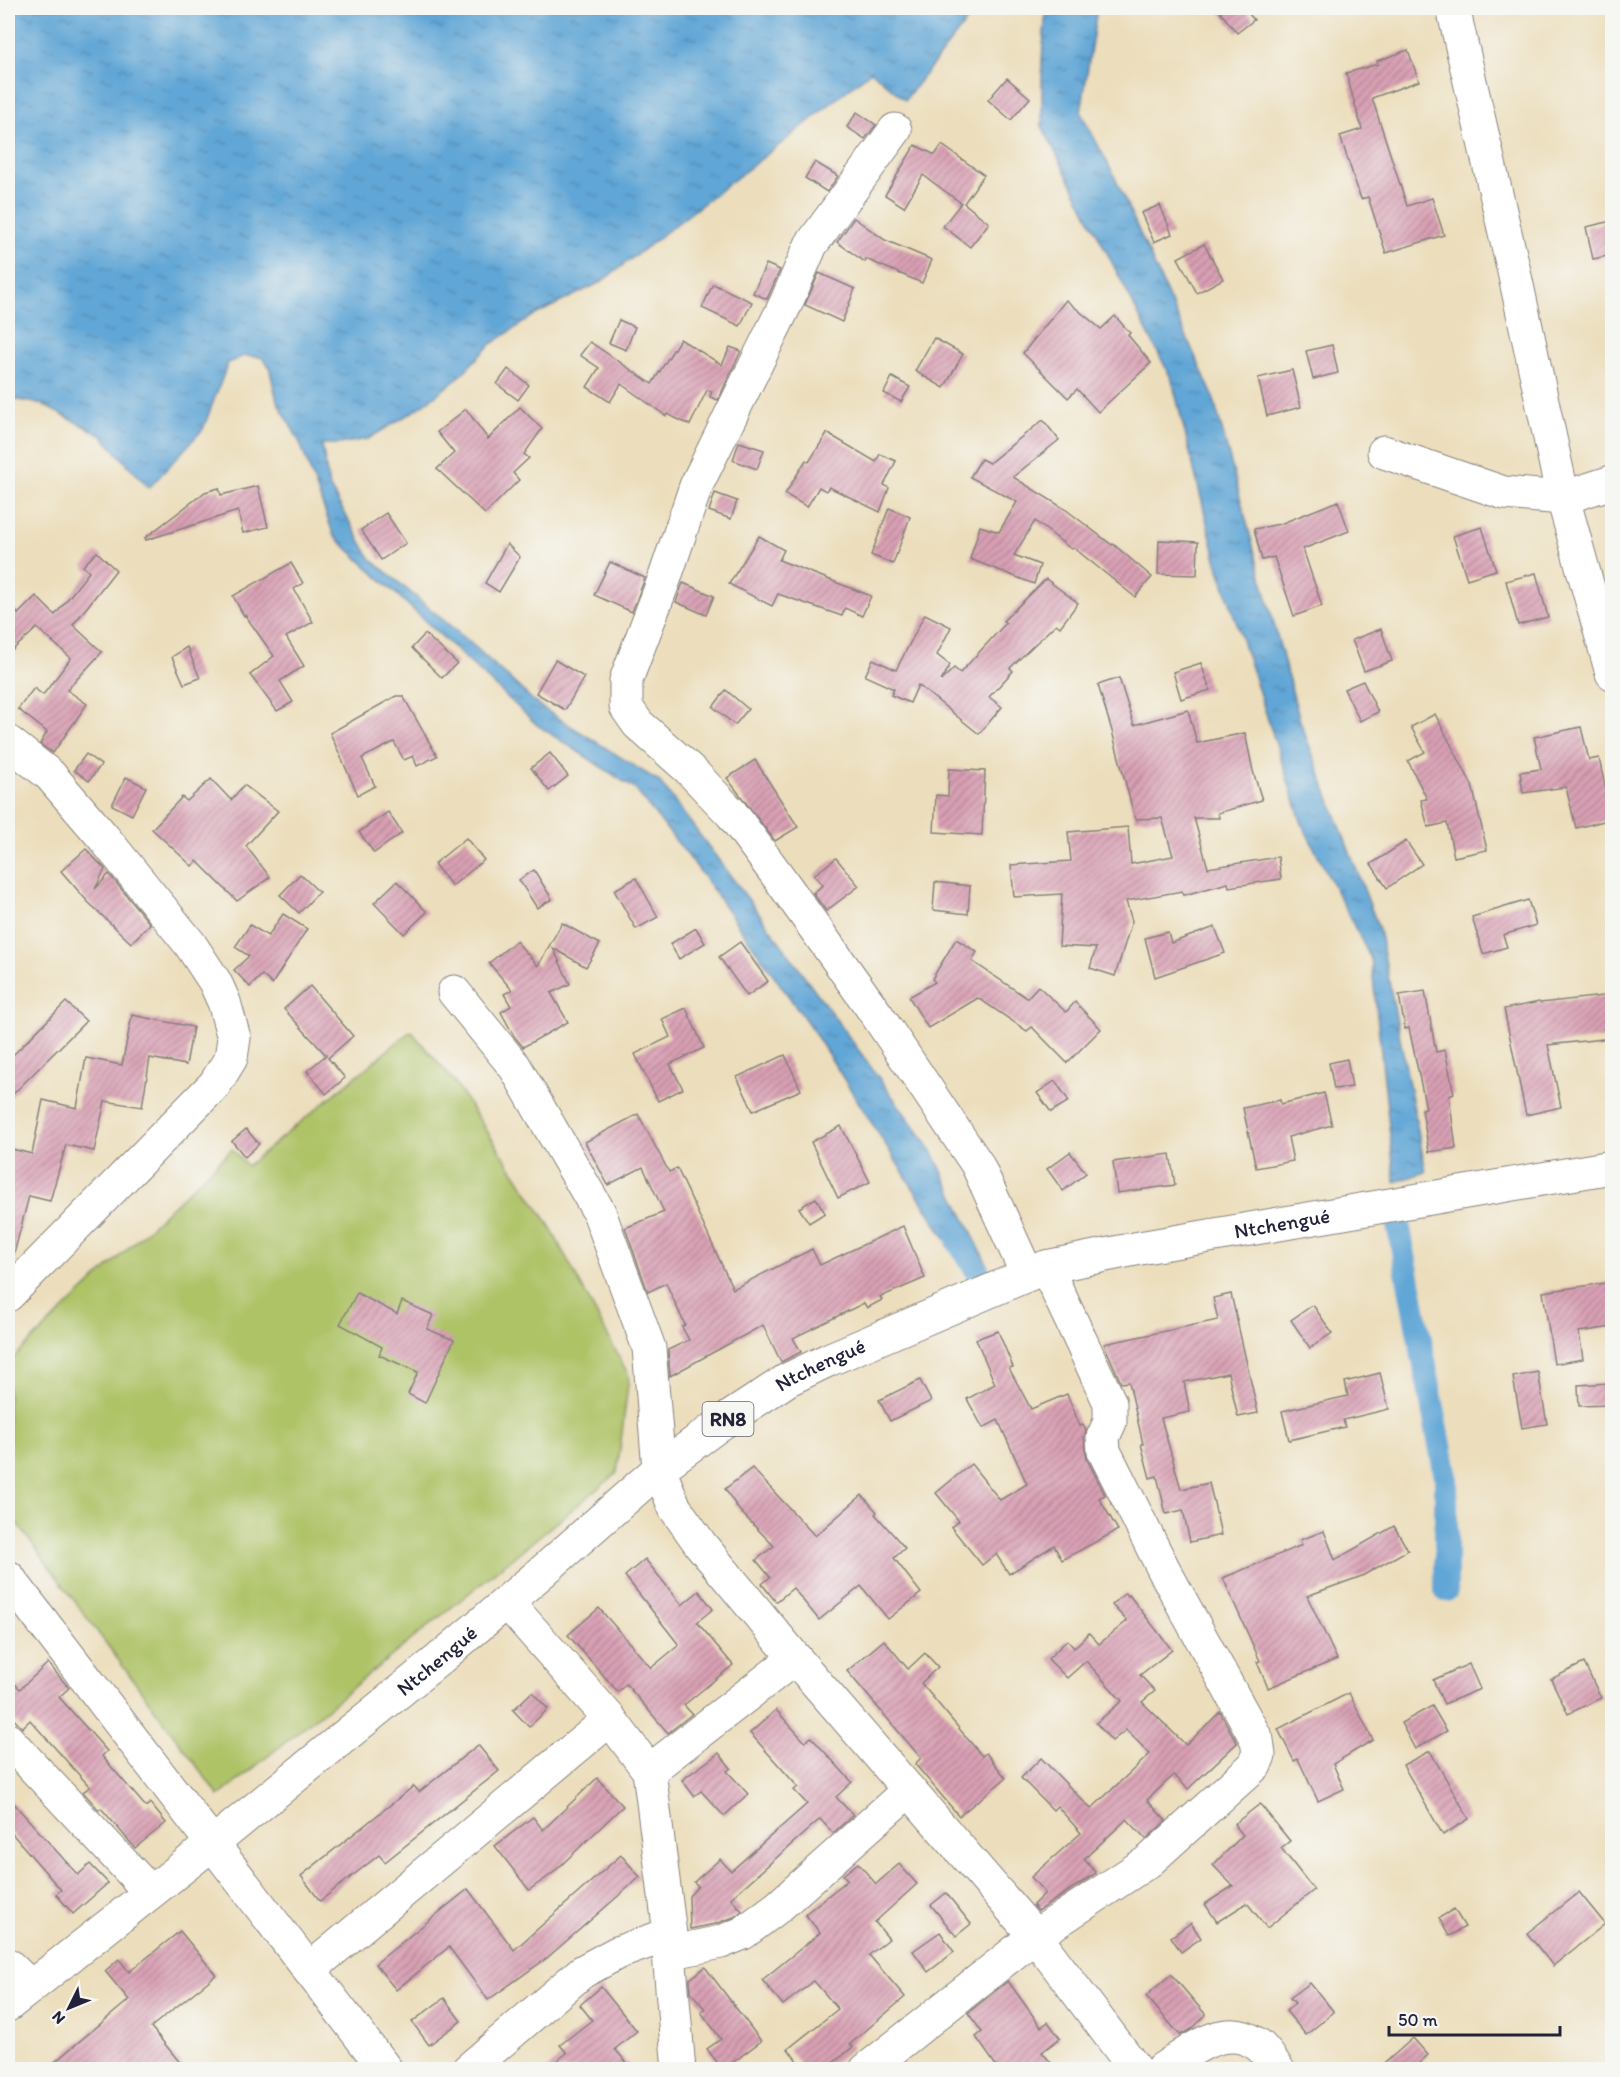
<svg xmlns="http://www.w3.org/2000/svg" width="1620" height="2077" viewBox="0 0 1620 2077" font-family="Itim,sans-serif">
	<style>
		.green { fill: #aec266; stroke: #687250; stroke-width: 1.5 }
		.water { fill: url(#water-ripples); stroke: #426488; stroke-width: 1.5 }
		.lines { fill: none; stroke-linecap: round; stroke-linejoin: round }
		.canal { stroke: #61a6d6; stroke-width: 24 }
		.building { fill: url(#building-hatch) }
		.minor-casing { stroke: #87807c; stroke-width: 35 }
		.major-casing { stroke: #87807c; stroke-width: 35 }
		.minor { stroke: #fff; stroke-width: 33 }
		.major { stroke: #fff; stroke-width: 33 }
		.labels { text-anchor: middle; stroke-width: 5; stroke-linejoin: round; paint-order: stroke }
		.shield { fill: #f6f6f2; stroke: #626272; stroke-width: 1.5 }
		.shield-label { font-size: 20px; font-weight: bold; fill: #22223b }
		.street-label { font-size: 21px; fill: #22223b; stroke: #f6f6f2 }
	</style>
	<defs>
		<pattern id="water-ripples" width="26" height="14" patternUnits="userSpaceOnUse" patternTransform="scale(1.5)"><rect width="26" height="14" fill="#61a6d6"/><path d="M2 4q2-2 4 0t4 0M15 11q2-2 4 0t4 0" fill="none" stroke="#5087af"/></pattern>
		<pattern id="building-hatch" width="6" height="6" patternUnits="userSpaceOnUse" patternTransform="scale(1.5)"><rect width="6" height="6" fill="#d9a0b4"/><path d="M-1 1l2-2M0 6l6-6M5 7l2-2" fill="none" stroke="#b08294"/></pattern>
	</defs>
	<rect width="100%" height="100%" fill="#f6f6f2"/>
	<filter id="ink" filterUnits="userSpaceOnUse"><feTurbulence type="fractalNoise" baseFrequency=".0167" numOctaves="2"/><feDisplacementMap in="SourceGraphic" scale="12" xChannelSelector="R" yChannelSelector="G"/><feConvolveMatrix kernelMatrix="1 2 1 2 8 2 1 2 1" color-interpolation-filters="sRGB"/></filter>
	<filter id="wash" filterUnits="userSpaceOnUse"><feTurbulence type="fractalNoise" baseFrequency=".008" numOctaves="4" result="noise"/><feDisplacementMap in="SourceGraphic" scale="24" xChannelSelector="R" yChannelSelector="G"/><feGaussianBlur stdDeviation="1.35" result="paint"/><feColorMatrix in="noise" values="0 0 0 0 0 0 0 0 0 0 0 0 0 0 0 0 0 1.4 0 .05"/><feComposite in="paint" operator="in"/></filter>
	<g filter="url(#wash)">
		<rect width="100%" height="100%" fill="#ecdebc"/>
		<polygon class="green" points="411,1031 453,1080 548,1223 629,1376 617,1473 219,1796 8,1511 8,1363 232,1149 247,1166"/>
		<g class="water">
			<polygon points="8,8 977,8 905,100 871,71 787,139 601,282 533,316 490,345 456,380 416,410 368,439 339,444 322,444 329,486 371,559 473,645 539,706 660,782 766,923 932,1151 987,1264 966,1271 812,1029 696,866 635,789 537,725 334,536 300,443 277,401 269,366 261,357 244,356 228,363 203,429 149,488 101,435 41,404 8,398"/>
			<polygon points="1046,8 1097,8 1081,113 1113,173 1213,396 1300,721 1379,929 1426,1172 1395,1182 1371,959 1302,824 1217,563 1172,380 1042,126 1042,60"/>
		</g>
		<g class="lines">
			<g class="canal">
				<polyline points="1398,1224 1446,1477 1446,1590"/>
				<polyline points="958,1241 981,1277"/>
			</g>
		</g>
		<g id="blocks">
			<g class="building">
				<polygon points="1217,8 1244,8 1254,20 1237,33"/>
				<polygon points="1408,50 1419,81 1372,98 1407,206 1432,198 1444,235 1386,253 1368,197 1361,199 1340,136 1362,129 1346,73 1378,64 1377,61"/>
				<polygon points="1007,78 1030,98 1011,120 988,100"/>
				<polygon points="857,112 876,125 865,139 847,127"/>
				<polygon points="915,145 935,155 942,145 984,175 964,203 989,223 970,247 943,226 961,203 923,175 904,207 885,195"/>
				<polygon points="815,162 838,176 827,192 805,178"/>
				<polygon points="1160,205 1172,234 1154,242 1141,213"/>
				<polygon points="854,218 885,240 932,260 922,283 866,259 865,262 837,242"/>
				<polygon points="1612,221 1612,255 1593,259 1586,227"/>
				<polygon points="1204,244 1223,279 1197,293 1178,258"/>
				<polygon points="766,264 780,270 767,299 753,293"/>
				<polygon points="819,273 855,289 842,322 805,305"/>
				<polygon points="713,284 752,302 740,326 702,308"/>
				<polygon points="1066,300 1101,329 1115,316 1130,333 1128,335 1151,363 1098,412 1077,389 1068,398 1023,353"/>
				<polygon points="619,320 635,327 626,350 609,343"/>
				<polygon points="934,338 963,354 944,388 915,371"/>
				<polygon points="680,339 722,365 730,347 741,351 718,400 710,397 712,391 707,390 690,425 667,414 666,416 621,384 610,402 587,387 599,368 580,355 590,342 652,384"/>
				<polygon points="1332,345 1338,373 1313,379 1306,351"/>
				<polygon points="508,369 529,385 518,400 497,384"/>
				<polygon points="1292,370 1301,407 1267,416 1258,378"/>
				<polygon points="892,377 910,387 901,402 884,393"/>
				<polygon points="520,407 542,429 524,454 529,458 513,473 519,480 485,514 437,469 454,453 437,432 466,409 488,439"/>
				<polygon points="1043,420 1059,440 1013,477 1065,509 1112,545 1113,544 1152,577 1135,597 1074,548 1071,549 1035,521 1014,555 1040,565 1034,584 970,559 980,526 999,532 1017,502 970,477 981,459 989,463"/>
				<polygon points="827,433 876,462 880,454 896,461 884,485 889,488 880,512 829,487 826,491 819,487 807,507 785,494 806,460 809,462"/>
				<polygon points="739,442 764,450 757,469 733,460"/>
				<polygon points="258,486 268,527 243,533 238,511 146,540 145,538 205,492 219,488 221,495"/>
				<polygon points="715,493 737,501 731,519 709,511"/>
				<polygon points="1338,501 1349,531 1303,549 1322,606 1294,616 1274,557 1262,560 1254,529 1280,524"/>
				<polygon points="889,508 910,517 893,564 871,555"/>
				<polygon points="386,513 406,543 381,560 361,530"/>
				<polygon points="1482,527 1496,570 1467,579 1453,536"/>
				<polygon points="759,536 784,550 779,560 871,596 862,616 845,608 842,616 778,594 772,606 729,584"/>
				<polygon points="1159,540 1198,542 1197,575 1158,574"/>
				<polygon points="507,544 520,557 499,592 485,583"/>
				<polygon points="97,552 116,570 73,625 102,652 67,690 87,704 53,753 40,744 47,732 18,709 34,688 43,695 71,658 37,628 8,654 8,601 18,614 36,596 55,615 89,572 83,566"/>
				<polygon points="610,562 645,578 632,612 594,595"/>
				<polygon points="291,563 303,583 294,589 313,622 286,637 304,666 280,681 293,702 277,711 250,675 274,656 245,615 244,616 233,596"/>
				<polygon points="1536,573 1548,617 1518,625 1506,581"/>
				<polygon points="1046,579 1078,603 1060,627 1056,624 1010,668 1013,671 989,697 1002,707 979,734 918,685 910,703 891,695 894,689 865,676 873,659 896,670 925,614 951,627 937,655 950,665 941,681 954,668 960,673 1006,623 1003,621"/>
				<polygon points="683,583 714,596 706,615 676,602"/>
				<polygon points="1381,629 1392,661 1364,671 1352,640"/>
				<polygon points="425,634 457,663 442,678 412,648"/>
				<polygon points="187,647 200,678 184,684 172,657"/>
				<polygon points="555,660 584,677 565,710 536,693"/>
				<polygon points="1201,663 1210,690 1181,699 1173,672"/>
				<polygon points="1119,678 1134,725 1188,710 1197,743 1245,733 1253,771 1262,800 1218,813 1219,818 1194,818 1208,868 1278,857 1281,879 1229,887 1228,883 1184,895 1182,891 1126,901 1132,921 1115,976 1090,968 1096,948 1059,946 1062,894 1014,897 1011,865 1071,861 1068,832 1128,827 1131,864 1173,856 1162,818 1135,819 1112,731 1098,685"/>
				<polygon points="1363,681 1378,712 1360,721 1344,689"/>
				<polygon points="726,690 748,709 735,725 713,707"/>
				<polygon points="396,696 403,696 437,756 417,766 413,756 404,760 394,742 362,758 375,786 358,795 330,733"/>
				<polygon points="1435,714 1472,785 1487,850 1454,857 1447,823 1428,827 1421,800 1427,799 1408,761 1425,752 1411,727"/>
				<polygon points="1581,727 1589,760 1599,758 1612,819 1576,828 1566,787 1523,793 1520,772 1541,769 1534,737"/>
				<polygon points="550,753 568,776 549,791 531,768"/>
				<polygon points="86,754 101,765 89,781 74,770"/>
				<polygon points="755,760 798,827 775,841 727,778"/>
				<polygon points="949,769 985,771 982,835 934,832 936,795 948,796"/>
				<polygon points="126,777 146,787 132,815 112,805"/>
				<polygon points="211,779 231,800 244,785 278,811 246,846 270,877 237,901 197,861 192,866 152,829 182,797 187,801"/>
				<polygon points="388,812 402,833 374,853 359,832"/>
				<polygon points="466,838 484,860 452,886 434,864"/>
				<polygon points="1406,841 1422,864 1387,888 1371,864"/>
				<polygon points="86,849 105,869 95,889 109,874 150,924 131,943 88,902 61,871"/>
				<polygon points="836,858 859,886 826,911 813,893 823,885 814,875"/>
				<polygon points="534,870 552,899 537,908 519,880"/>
				<polygon points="300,874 319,892 299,913 280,895"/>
				<polygon points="636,878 658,917 636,929 614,890"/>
				<polygon points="397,881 427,912 404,934 374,903"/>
				<polygon points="935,882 970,886 968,914 933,910"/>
				<polygon points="1528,900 1536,925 1503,935 1507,947 1483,954 1472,917"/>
				<polygon points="283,914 307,929 272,984 262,975 250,987 234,970 249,956 235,947 250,925 268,936"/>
				<polygon points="562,923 600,944 586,967 553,948 570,984 551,993 568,1022 523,1047 514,1036 501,1012 511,1006 504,994 512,990 489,963 516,941 538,966"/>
				<polygon points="1215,927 1225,953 1155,977 1145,938 1168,932 1171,943"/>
				<polygon points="696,928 705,943 679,959 670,944"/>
				<polygon points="956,939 977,952 972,961 1027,998 1038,986 1066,1012 1075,1002 1101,1029 1067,1063 1032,1027 1027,1031 978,998 928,1028 909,997 935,982 932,979"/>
				<polygon points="740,942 768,981 747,996 719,957"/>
				<polygon points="310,986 353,1036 328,1058 345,1078 326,1094 307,1071 326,1055 284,1009"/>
				<polygon points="1425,991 1436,1052 1445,1050 1454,1094 1449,1096 1456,1148 1429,1152 1422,1109 1426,1108 1409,1028 1405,1029 1399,995"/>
				<polygon points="1612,995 1612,1038 1548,1045 1561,1107 1526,1115 1504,1009 1539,1002 1540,1003"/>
				<polygon points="66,1002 86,1021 8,1099 8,1060"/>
				<polygon points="686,1008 704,1048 670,1064 683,1089 658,1101 635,1054 670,1037 662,1019"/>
				<polygon points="132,1015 193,1027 186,1065 150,1058 142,1107 105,1101 94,1151 66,1145 50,1201 29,1196 14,1254 8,1253 8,1148 32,1154 43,1100 77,1108 86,1058 122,1065"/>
				<polygon points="785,1055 801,1090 753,1111 737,1077"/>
				<polygon points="1347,1059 1352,1087 1334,1089 1329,1063"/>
				<polygon points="1055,1081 1069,1101 1051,1112 1037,1093"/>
				<polygon points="1324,1093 1332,1125 1288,1137 1293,1161 1256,1168 1243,1108 1280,1100 1281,1104"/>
				<polygon points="638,1114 669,1172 677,1168 733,1289 812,1249 820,1265 903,1226 925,1278 880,1297 882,1300 867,1308 864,1303 793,1338 801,1352 781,1362 763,1325 670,1376 668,1350 689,1340 682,1327 685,1325 666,1283 648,1292 625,1228 664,1212 643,1167 608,1185 585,1142"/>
				<polygon points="841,1126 870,1182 838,1198 811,1142"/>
				<polygon points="246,1129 259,1144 245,1157 232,1141"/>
				<polygon points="1070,1152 1086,1173 1063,1191 1047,1169"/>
				<polygon points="1170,1154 1175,1185 1117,1193 1113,1162"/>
				<polygon points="816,1198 825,1213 809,1223 799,1208"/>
				<polygon points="1612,1282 1612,1327 1579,1332 1583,1359 1554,1364 1543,1292"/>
				<polygon points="357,1293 397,1314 402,1301 433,1315 427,1329 454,1340 425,1403 408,1394 418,1372 379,1355 382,1347 340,1324"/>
				<polygon points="1231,1294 1258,1413 1238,1417 1228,1373 1184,1382 1190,1412 1161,1418 1181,1489 1209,1483 1214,1503 1221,1535 1190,1542 1183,1510 1166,1514 1157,1476 1150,1478 1141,1444 1143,1444 1129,1382 1121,1383 1104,1344 1218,1320 1213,1298"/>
				<polygon points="1313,1305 1332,1333 1310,1348 1291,1320"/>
				<polygon points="998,1331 1013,1367 1009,1368 1031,1409 1067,1394 1080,1426 1083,1425 1086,1431 1084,1438 1087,1459 1105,1495 1099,1498 1118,1530 1062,1560 1054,1545 1009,1574 996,1554 982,1565 951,1527 959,1521 936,1493 971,1464 1000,1500 1027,1484 998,1420 983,1428 967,1399 995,1384 976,1339"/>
				<polygon points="1538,1372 1547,1424 1522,1428 1513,1377"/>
				<polygon points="1380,1373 1389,1409 1343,1420 1345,1427 1289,1440 1282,1411 1348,1396 1345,1382"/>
				<polygon points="920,1380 931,1401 890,1421 879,1400"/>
				<polygon points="1609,1383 1610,1405 1579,1406 1578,1385"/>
				<polygon points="752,1468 815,1536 862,1495 877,1512 875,1514 905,1548 894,1558 921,1593 888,1619 861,1586 819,1620 793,1588 776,1602 762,1584 770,1577 756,1560 774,1546 739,1510 725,1489"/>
				<polygon points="1394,1526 1408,1550 1362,1576 1307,1596 1337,1659 1268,1688 1257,1662 1260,1661 1223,1578 1302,1545 1300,1540 1324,1531 1335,1560"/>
				<polygon points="645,1559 682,1605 699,1591 713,1609 697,1622 733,1665 684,1705 692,1714 668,1733 626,1684 618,1692 568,1635 599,1608 651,1668 679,1645 625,1576"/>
				<polygon points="1125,1593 1128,1596 1129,1595 1172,1650 1140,1675 1155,1691 1142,1702 1186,1745 1220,1712 1237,1743 1188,1789 1174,1775 1147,1800 1166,1821 1146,1839 1127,1819 1084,1859 1096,1873 1038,1911 1033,1905 1045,1893 1031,1877 1081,1833 1057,1806 1053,1810 1021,1778 1041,1758 1091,1809 1150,1754 1126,1730 1112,1741 1096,1723 1122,1701 1086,1661 1067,1678 1048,1659 1067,1640 1074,1648 1089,1633 1099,1644 1127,1621 1112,1605"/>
				<polygon points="884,1640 908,1669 925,1653 938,1667 921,1683 982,1756 986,1753 1006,1778 959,1816 915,1764 921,1758 847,1671"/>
				<polygon points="48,1663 69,1688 59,1697 107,1751 102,1756 146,1807 150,1803 166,1823 135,1848 101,1808 99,1810 83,1792 90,1787 30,1720 22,1728 8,1713 8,1677 20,1689"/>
				<polygon points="1584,1663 1601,1698 1568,1714 1551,1679"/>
				<polygon points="1469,1664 1480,1689 1444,1704 1433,1680"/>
				<polygon points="532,1692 548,1709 529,1727 513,1710"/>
				<polygon points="1349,1693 1373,1740 1333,1764 1344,1789 1318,1801 1298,1759 1294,1761 1278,1729"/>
				<polygon points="1432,1706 1447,1731 1415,1749 1401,1723"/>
				<polygon points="776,1710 805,1742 811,1737 852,1782 836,1797 853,1815 833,1833 820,1819 731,1898 742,1911 734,1917 715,1924 690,1929 689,1896 698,1886 694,1882 720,1859 731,1871 807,1804 794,1790 798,1787 750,1733"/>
				<polygon points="478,1745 499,1771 385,1862 379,1855 320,1901 301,1876 414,1786 419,1792"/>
				<polygon points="1430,1751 1469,1819 1443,1835 1403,1765"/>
				<polygon points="719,1753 731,1768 727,1771 748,1794 724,1816 701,1791 694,1796 682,1780"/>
				<polygon points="597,1778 623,1806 553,1873 529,1890 495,1846 533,1817 543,1830"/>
				<polygon points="8,1797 78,1875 90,1864 108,1883 73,1914 56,1894 61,1890 8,1829"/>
				<polygon points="1260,1804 1290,1841 1281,1848 1314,1890 1267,1928 1247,1903 1217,1922 1205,1904 1233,1886 1213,1865 1243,1835 1234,1824"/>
				<polygon points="621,1855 640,1877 547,1958 488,2000 449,1947 396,1990 375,1964 468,1889 514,1950"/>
				<polygon points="858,1863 876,1884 899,1864 917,1884 875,1922 889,1939 869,1955 905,1997 850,2044 853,2047 824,2070 804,2070 788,2049 838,2009 814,1981 783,2005 762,1980 820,1933 805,1914 848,1880 843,1875"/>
				<polygon points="1579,1892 1605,1924 1553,1966 1527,1933"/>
				<polygon points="946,1893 971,1924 956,1936 931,1905"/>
				<polygon points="1454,1909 1465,1927 1449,1936 1439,1918"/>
				<polygon points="1191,1923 1201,1938 1181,1952 1171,1937"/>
				<polygon points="180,1931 216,1975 151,2027 186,2070 45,2070 129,2000 105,1971 119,1959 129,1972"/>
				<polygon points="940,1932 954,1952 928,1972 913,1951"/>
				<polygon points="705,1967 761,2041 723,2070 707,2049 721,2039 701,2012 705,2009 691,1992 690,1979"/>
				<polygon points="1171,1974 1206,2015 1192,2029 1180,2035 1146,1996"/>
				<polygon points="1008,1981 1041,2027 1048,2022 1060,2038 1042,2052 1057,2070 999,2070 976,2037 982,2032 968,2013"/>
				<polygon points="1310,1983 1334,2012 1306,2035 1286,2011 1295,2003 1290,1998"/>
				<polygon points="601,1987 637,2031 615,2049 633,2070 545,2070 567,2053 560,2045 592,2020 580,2005"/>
				<polygon points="444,1998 461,2021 429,2045 412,2022"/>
				<polygon points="1413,2038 1428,2055 1411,2070 1377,2070"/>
			</g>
		</g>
	</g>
	<g filter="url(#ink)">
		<use href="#blocks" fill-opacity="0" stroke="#87807c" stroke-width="1.5"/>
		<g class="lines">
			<g class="minor-casing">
				<g id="minor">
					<polyline points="1453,8 1513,267 1563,498 1612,673"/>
					<polyline points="895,130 811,245 786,303 696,486 664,580 626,680 626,707 638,724 690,770 732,814 780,879 877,1015 977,1164 1027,1274"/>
					<polyline points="1384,452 1504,493 1563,498 1612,482"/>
					<polyline points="8,742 50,775 104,838 190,944 215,982 224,1002 234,1038 231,1058 215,1084 8,1295"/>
					<polyline points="454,992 515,1067 599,1212 649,1348 659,1469 675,1508 701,1545 795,1658 1035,1936 866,2070"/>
					<polyline points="1046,1267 1110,1403 1110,1422 1103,1437 1104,1451 1164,1570 1257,1740 1259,1755 1255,1765 1149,1861 1035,1936 1136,2070"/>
					<polyline points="8,1577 386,2070"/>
					<polyline points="507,1602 610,1719 649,1771 670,1934 669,1953 679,2070"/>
					<polyline points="8,1740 150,1892"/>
					<polyline points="649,1771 795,1658"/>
					<polyline points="669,1953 721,1942 743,1933 778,1907 909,1790"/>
					<polyline points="8,1965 31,1987"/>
					<polyline points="309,1970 610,1719"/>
					<polyline points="468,2070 582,1972 617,1953 670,1934"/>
					<path d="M 1161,2070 C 1190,2052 1223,2021 1257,2044 C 1266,2050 1272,2062 1278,2070"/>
				</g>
			</g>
			<g class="major-casing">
				<g id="major">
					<path id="s1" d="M 8,2005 L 212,1844 L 437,1661 L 542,1572 L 659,1469 L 723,1422 L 787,1380 L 828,1360 L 1046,1267 L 1145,1247 L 1612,1167"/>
				</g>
			</g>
			<use href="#minor" class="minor"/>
			<use href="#major" class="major"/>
		</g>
	</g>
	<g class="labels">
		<rect class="shield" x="702.5" y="1402" width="51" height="34" rx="4.5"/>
		<g class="shield-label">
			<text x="728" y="1426">RN8</text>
		</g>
		<g class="street-label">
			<text dy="7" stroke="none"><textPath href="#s1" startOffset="1522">Ntchengué</textPath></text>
			<text dy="7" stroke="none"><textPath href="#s1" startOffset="1036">Ntchengué</textPath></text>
			<text dy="7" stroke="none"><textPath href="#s1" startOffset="550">Ntchengué</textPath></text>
		</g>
	</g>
	<rect width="1620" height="2077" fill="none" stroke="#f6f6f2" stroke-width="30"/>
	<g transform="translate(69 2008) rotate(227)" stroke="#f6f6f2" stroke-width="4.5" paint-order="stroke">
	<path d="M0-4.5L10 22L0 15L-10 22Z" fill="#22223b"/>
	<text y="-9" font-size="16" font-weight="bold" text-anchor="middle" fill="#22223b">N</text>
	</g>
	<path d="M1389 2026v9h171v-9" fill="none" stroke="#22223b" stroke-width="3"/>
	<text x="1398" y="2026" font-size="18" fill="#22223b" stroke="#f6f6f2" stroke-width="4.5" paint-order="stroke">50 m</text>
</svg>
